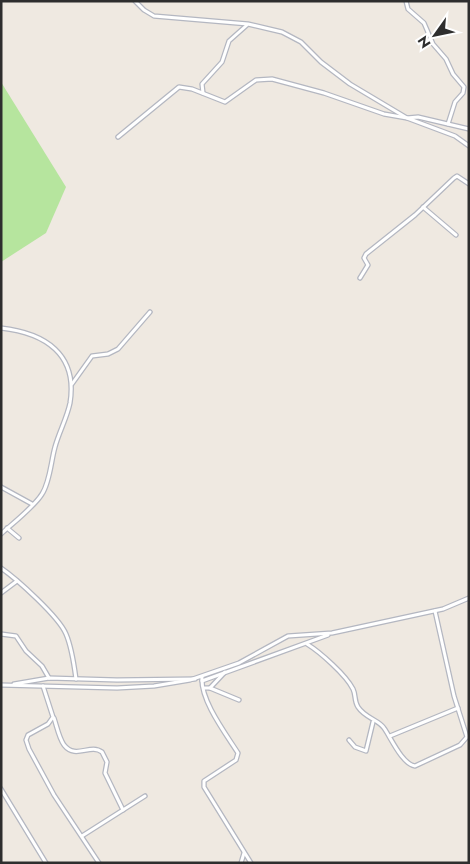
<svg xmlns="http://www.w3.org/2000/svg" width="470" height="864" viewBox="0 0 470 864" font-family="Jost,sans-serif">
	<style>
		.green { fill: #b6e59e }
		.lines { fill: none; stroke-linecap: round; stroke-linejoin: round }
		.minor-casing { stroke: #b4b7c1; stroke-width: 5.5 }
		.minor { stroke: #fff; stroke-width: 3 }
	</style>
	<rect width="100%" height="100%" fill="#efe9e1"/>
	<polygon class="green" points="1,82 66,187 46,233 1,262"/>
	<g class="lines">
		<g class="minor-casing">
			<g id="minor">
				<polyline points="135,1 144,10 154,16 248,24 282,32 301,42 321,62 350,84 407,118 418,117 469,129"/>
				<polyline points="406,1 408,9 424,23 433,44 446,59 453,74 464,87 463,93 455,102 448,124"/>
				<polyline points="203,93 202,84 222,62 229,41 247,25"/>
				<polyline points="118,137 179,87 192,89 225,102 256,80 272,79 324,93 384,114 407,118 455,136 469,146"/>
				<polyline points="423,207 456,235"/>
				<polyline points="360,278 368,265 364,258 366,254 415,215 454,178 457,176 469,184"/>
				<path d="M 1,328 C 45,333 78,354 70,403 C 67,418 59,432 55,447 C 51,461 50,482 42,494 C 35,506 12,524 1,534"/>
				<polyline points="72,384 92,356 108,354 118,349 150,312"/>
				<polyline points="1,487 32,504"/>
				<polyline points="7,528 19,538"/>
				<path d="M 1,568 C 17,579 59,617 66,634 C 72,648 74,664 76,679"/>
				<polyline points="1,593 17,581"/>
				<polyline points="1,634 16,636 26,651 42,666 49,678"/>
				<path d="M 307,644 C 320,652 346,675 353,689 C 356,695 354,701 358,707 C 365,718 379,720 384,728 C 391,738 402,764 415,766 L 460,745 L 467,737 L 454,696 L 435,611"/>
				<path d="M 202,677 C 200,700 226,734 238,753 L 236,760 L 204,781 L 204,787 L 251,863"/>
				<polyline points="202,681 328,635"/>
				<polyline points="14,684 49,678 117,680 195,679"/>
				<polyline points="1,685 117,688 154,686 190,680 239,663 288,636 332,633 443,609 469,598"/>
				<polyline points="43,686 53,717 48,724 28,735 26,740 29,749 54,795 99,863"/>
				<polyline points="204,688 210,688 239,700"/>
				<polyline points="210,688 225,672"/>
				<path d="M 54,718 C 57,727 59,738 64,745 C 76,760 90,743 102,752 L 107,762 L 105,773 L 123,810"/>
				<polyline points="390,736 458,708"/>
				<polyline points="349,740 355,747 366,751 373,722"/>
				<polyline points="1,789 46,863"/>
				<polyline points="82,836 145,796"/>
				<polyline points="241,863 244,853"/>
			</g>
		</g>
		<use href="#minor" class="minor"/>
	</g>
	<rect width="470" height="864" fill="none" stroke="#2e2e2e" stroke-width="5"/>
	<g transform="translate(435 35) rotate(237)" stroke="#ffffff" stroke-width="4" paint-order="stroke">
	<path d="M0-4L9 19L0 12L-9 19Z" fill="#2e2e2e"/>
	<text y="-8" font-size="14" font-weight="bold" text-anchor="middle" fill="#2e2e2e">N</text>
	</g>
</svg>
